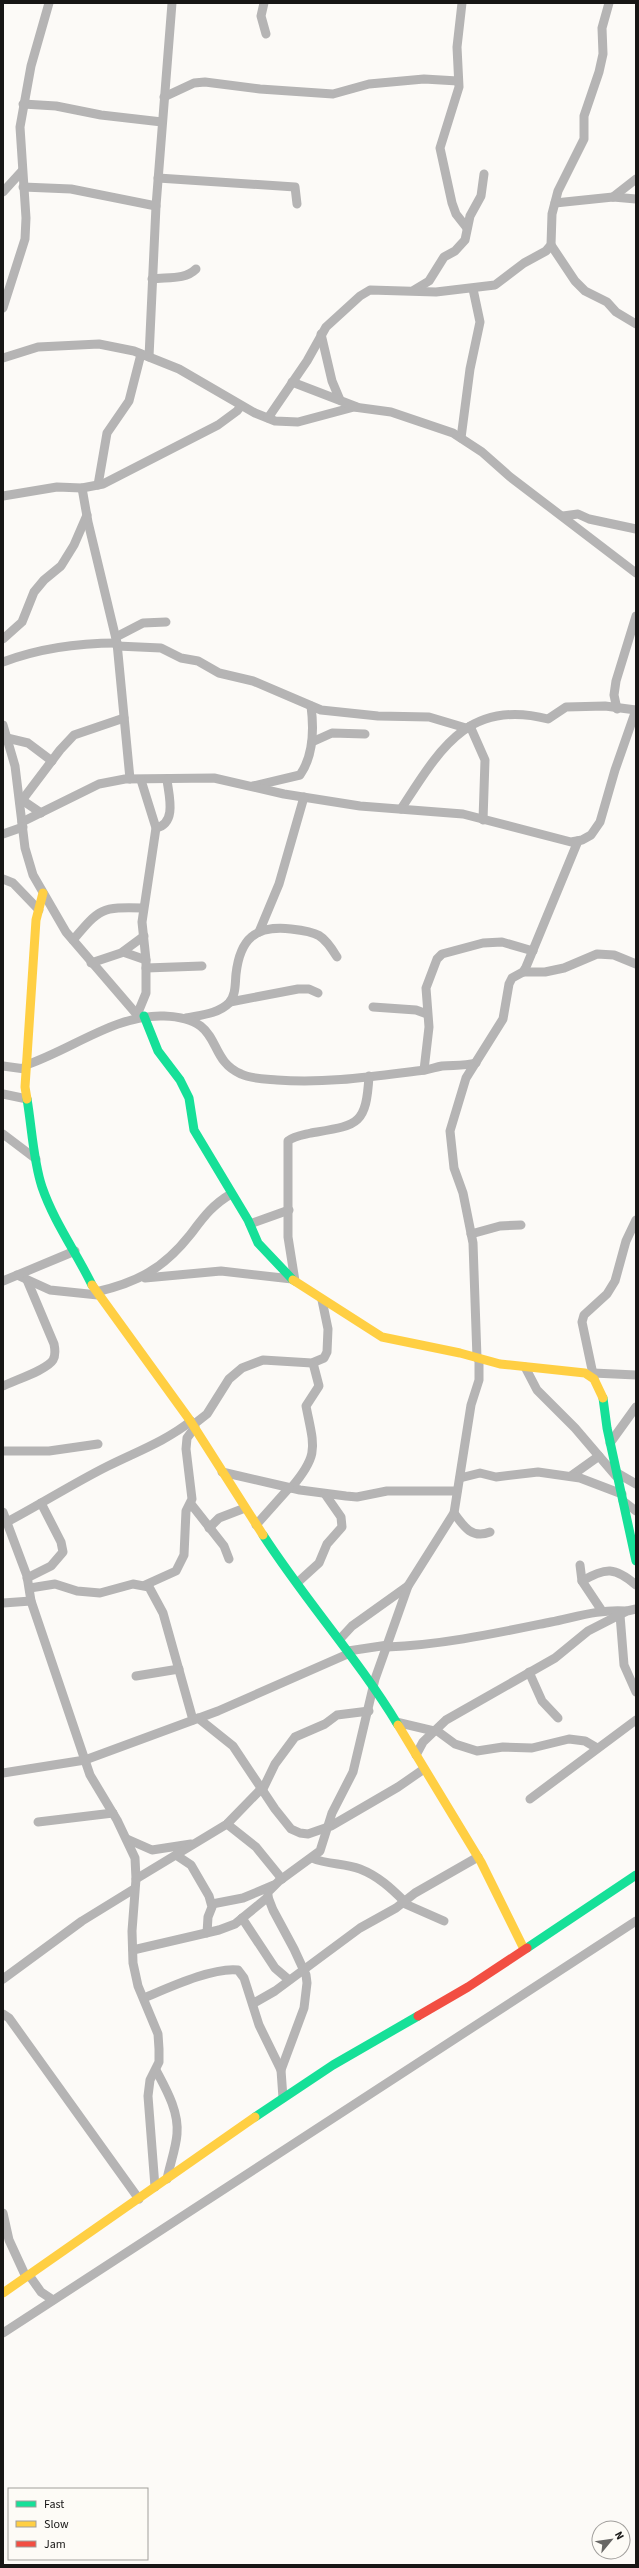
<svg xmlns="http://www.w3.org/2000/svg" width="639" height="2568" viewBox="0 0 639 2568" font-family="'Source Sans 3',sans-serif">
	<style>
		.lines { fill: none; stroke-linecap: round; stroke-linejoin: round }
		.street { stroke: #b5b4b4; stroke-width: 9 }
		.fast { stroke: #16e098; stroke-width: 9 }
		.slow { stroke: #ffcf43; stroke-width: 9 }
		.jam { stroke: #f24e42; stroke-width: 9 }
	</style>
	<rect width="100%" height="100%" fill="#fcfaf7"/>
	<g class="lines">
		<g class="street">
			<polyline points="264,3 261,16 266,34"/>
			<polyline points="462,3 457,47 459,87 440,148 452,203 456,214 467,228"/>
			<polyline points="164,97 194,83 205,82 260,89 333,94 369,84 424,79 458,81"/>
			<polyline points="23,104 56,106 101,115 162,122"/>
			<polyline points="158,178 295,187 297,204"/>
			<polyline points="23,187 71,189 156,206"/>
			<polyline points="3,192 22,171"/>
			<polyline points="613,197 636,179"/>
			<polyline points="555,203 613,197 636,199"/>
			<polyline points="551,245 575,281 585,291 607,302 616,312 636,324"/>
			<path d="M 152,279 C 168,277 185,280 196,269"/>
			<polyline points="414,290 429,281 444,257 455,251 465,240 470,216 481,196 484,174"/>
			<polyline points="3,308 25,239 26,218 20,127 31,66 49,3"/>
			<polyline points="321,334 332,381 340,400"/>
			<polyline points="149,357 156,206 172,3"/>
			<polyline points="3,358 38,347 99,344 134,351 179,369 255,413 275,421 298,422 354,407 391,412 453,433 482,452 509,476 636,573"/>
			<polyline points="292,382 357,407"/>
			<polyline points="268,418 307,361 326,327 360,296 370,290 436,292 495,285 524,263 546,251 551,245 552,214 558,191 584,139 584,116 599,72 603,54 602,28 609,3"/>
			<polyline points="461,438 470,369 480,322 473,289"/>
			<polyline points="98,485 107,433 129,401 141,354"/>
			<polyline points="82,488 88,522 117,643 130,779"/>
			<polyline points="3,496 57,487 82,488 103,484 218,425 237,411 241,406"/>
			<polyline points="563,516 578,514 589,519 636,529"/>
			<polyline points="116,637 143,623 166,622"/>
			<polyline points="3,639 22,622 34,592 44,580 61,566 74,545 87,515"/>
			<polyline points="117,646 161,648 181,658 198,661 219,673 253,681 321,710 378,716 429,717 466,728"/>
			<path d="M 3,662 C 40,648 78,643 117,643"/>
			<polyline points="617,709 614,695 616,681 636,616"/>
			<polyline points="3,725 15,766 25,848 33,875 66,932 139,1017"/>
			<polyline points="470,726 485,760 483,820"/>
			<polyline points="7,738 28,743 52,761"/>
			<polyline points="312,742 332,733 365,734"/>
			<path d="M 253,786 L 300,775 C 314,755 314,729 311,706"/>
			<polyline points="22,800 41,813"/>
			<polyline points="20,803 60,750 74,735 124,718"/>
			<path d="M 401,809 C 439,751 467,698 548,719 L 566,707 L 605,706 L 636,710"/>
			<polyline points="22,822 99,784 125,779 214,778 284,794 360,806 463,814 571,842 582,840 591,835 600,822 615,770 636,710"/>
			<path d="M 156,828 C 177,823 169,796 167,780"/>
			<polyline points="3,834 23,827"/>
			<polyline points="3,879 13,883 39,910"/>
			<polyline points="259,932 279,884 304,797"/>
			<path d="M 73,940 C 100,908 101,907 143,908"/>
			<polyline points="123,952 146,960"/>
			<polyline points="91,963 121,953 144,936"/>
			<polyline points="146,968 202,966"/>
			<polyline points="523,972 545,972 564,968 597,954 614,955 636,964"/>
			<polyline points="230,1002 298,989 309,989 318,993"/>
			<polyline points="373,1007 416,1010 427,1014"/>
			<polyline points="137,1015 146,993 146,960 142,922 156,828 141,780"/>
			<path d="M 186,1018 C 200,1015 218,1014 229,1003 C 236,995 235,984 236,974 C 240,939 255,925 291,929 C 318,932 323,934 337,957"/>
			<path d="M 26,1065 C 71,1050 116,1014 164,1016 C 226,1018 204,1058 241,1074 C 251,1079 266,1079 277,1080 C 326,1084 376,1076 425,1070 C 431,1069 436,1067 442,1066 C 454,1065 464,1066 476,1063"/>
			<polyline points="3,1066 25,1069"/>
			<polyline points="424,1070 429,1027 426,988 437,959 442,954 483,943 502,942 533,951"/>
			<polyline points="3,1094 27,1099"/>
			<polyline points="3,1134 36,1159"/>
			<polyline points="250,1224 289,1210"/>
			<polyline points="471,1234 500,1226 521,1225"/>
			<polyline points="17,1275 50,1290 98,1295"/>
			<polyline points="145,1278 221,1271 292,1279"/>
			<polyline points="3,1281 75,1251"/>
			<path d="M 295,1281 L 288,1237 L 288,1141 C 294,1136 303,1135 311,1133 C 358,1125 366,1126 369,1076"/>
			<path d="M 96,1292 C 138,1282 163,1269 190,1235 C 203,1218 212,1205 231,1194"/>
			<polyline points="477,1358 473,1243 463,1193 454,1168 450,1131 466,1078 503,1019 509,984 512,978 523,972 526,967 578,841"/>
			<polyline points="525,1367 537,1390 575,1428 616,1476"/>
			<polyline points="593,1373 636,1375"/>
			<polyline points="594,1379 582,1322 584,1315 607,1294 615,1281 626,1241 636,1220"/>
			<path d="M 3,1386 C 15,1380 47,1370 53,1360 C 56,1355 55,1349 54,1344 L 27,1280"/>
			<polyline points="193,1425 207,1414 229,1379 242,1368 263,1360 312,1363 324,1358 327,1352 328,1329 322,1300"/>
			<polyline points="610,1443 636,1407"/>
			<polyline points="3,1451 49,1451 98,1444"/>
			<polyline points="222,1472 300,1490 346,1496 357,1497 387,1491 457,1491"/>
			<polyline points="617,1473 636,1484"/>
			<polyline points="571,1476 599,1456"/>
			<polyline points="460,1478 480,1473 496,1477 538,1472 580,1478 622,1494"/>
			<path d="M 291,1488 C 320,1454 314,1447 306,1406 L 319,1386 L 313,1363"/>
			<polyline points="623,1501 636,1511"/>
			<polyline points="191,1504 224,1546 229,1559"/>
			<polyline points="3,1512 27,1576 31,1601 90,1775 117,1820 135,1858 136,1879 132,1931 133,1963 138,1986 158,2034 159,2049 159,2062 150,2080 148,2096 155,2187"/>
			<path d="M 454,1513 C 464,1527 472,1539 490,1532"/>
			<path d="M 7,1522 C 41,1504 74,1483 108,1466 C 136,1452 166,1441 191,1421"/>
			<polyline points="256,1525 289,1488"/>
			<polyline points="209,1528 219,1518 245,1508"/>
			<polyline points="580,1565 582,1581 602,1611"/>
			<polyline points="27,1578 51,1566 63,1552 61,1542 41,1503"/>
			<path d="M 582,1581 C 606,1567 615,1567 636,1585"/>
			<polyline points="297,1583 319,1563 327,1544 342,1527 341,1517 325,1494"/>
			<polyline points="145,1585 176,1571 184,1555 186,1511 192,1499 186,1449 187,1438 195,1427"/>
			<polyline points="30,1588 55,1584 77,1591 100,1593 133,1584 149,1587 163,1613 193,1720"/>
			<polyline points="3,1603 31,1601"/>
			<polyline points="620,1615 624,1665 636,1692"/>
			<polyline points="340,1639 352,1626 408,1586"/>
			<path d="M 387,1647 C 442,1645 497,1633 551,1622 C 576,1617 599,1609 626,1611"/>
			<polyline points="348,1651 388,1645"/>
			<polyline points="529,1672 542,1701 558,1718"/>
			<polyline points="136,1676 179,1669"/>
			<polyline points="198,1718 233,1746 275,1809 291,1829 300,1833 308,1834 331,1826 398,1787 424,1769"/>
			<polyline points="396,1722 434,1731"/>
			<polyline points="436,1730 455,1744 477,1751 503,1747 532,1748 569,1739 585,1741 597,1748"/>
			<polyline points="416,1755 423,1742 446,1720 555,1658 588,1631 627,1611 636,1609"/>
			<polyline points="3,1773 85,1760 218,1711 350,1653"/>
			<polyline points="262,1791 275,1764 295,1737 325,1724 337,1715 369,1711"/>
			<polyline points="530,1799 636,1720"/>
			<polyline points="38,1822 113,1813"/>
			<polyline points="227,1824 256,1847 282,1879"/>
			<polyline points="127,1839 152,1850 191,1844"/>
			<polyline points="176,1855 191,1865 209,1896 212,1907 208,1917 207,1933"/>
			<path d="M 312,1858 C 328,1865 344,1863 360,1869 C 378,1876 391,1888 405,1902"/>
			<polyline points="136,1879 227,1824 261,1789"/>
			<polyline points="403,1903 444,1921"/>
			<polyline points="212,1904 243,1898 274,1885"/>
			<polyline points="242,1918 275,1968 289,1980"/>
			<polyline points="133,1950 219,1930 235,1924 268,1897"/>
			<polyline points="3,1979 82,1921 134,1889"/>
			<path d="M 144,1998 C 168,1988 213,1967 238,1970 L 244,1978 L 259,2025 L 281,2070"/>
			<polyline points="254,2003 275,1991 360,1928 396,1908 415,1893 478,1857"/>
			<polyline points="3,2014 9,2018 139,2199"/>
			<path d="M 156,2070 C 166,2089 179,2111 177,2134 C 176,2148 170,2164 167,2179"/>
			<polyline points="283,2098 281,2070 304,2008 307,1983 306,1975 294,1949 273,1910 268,1897 268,1892 279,1881 320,1851 332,1813 353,1772 375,1679 408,1586 454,1513 471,1405 479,1380 479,1359"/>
			<polyline points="3,2213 9,2240 26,2277"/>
			<polyline points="29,2275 41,2292 53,2300"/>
			<polyline points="3,2333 636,1921"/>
		</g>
		<g class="fast">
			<polyline points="144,1016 158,1051 180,1080 189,1098 194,1130 248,1220 258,1243 293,1280"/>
			<path d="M 27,1099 C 32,1128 33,1160 42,1187 C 54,1222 76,1252 92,1285"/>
			<polyline points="603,1398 607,1428 636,1561"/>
			<path d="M 263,1535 C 305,1600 358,1659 398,1725"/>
			<polyline points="527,1948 636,1875"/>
			<polyline points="255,2117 333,2065 418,2016"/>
		</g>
		<g class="slow">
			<polyline points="27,1099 25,1087 36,920 43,893"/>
			<polyline points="293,1280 382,1337 460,1353 500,1364 585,1373 594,1379 603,1398"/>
			<polyline points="92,1285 189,1419 263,1535"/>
			<polyline points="398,1725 481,1862 524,1949"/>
			<polyline points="3,2293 255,2117"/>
		</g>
		<polyline class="jam" points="418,2016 468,1987 527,1948"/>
	</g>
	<rect width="639" height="2568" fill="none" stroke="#171615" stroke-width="8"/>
	<rect x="8" y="2488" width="140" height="72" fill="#fdfbf6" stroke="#a19f9c"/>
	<rect x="16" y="2501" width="20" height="6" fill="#16e098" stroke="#a19f9c"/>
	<text x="44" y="2508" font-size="12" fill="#171615">Fast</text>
	<rect x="16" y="2521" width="20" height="6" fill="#ffcf43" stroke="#a19f9c"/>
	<text x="44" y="2528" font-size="12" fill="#171615">Slow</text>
	<rect x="16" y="2541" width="20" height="6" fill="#f24e42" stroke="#a19f9c"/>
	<text x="44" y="2548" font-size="12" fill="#171615">Jam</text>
	<g transform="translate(611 2540) rotate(61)"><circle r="19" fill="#fdfbf6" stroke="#a19f9c"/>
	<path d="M0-3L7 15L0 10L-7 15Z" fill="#676664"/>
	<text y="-6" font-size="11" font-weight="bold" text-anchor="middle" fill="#171615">N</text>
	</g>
</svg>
